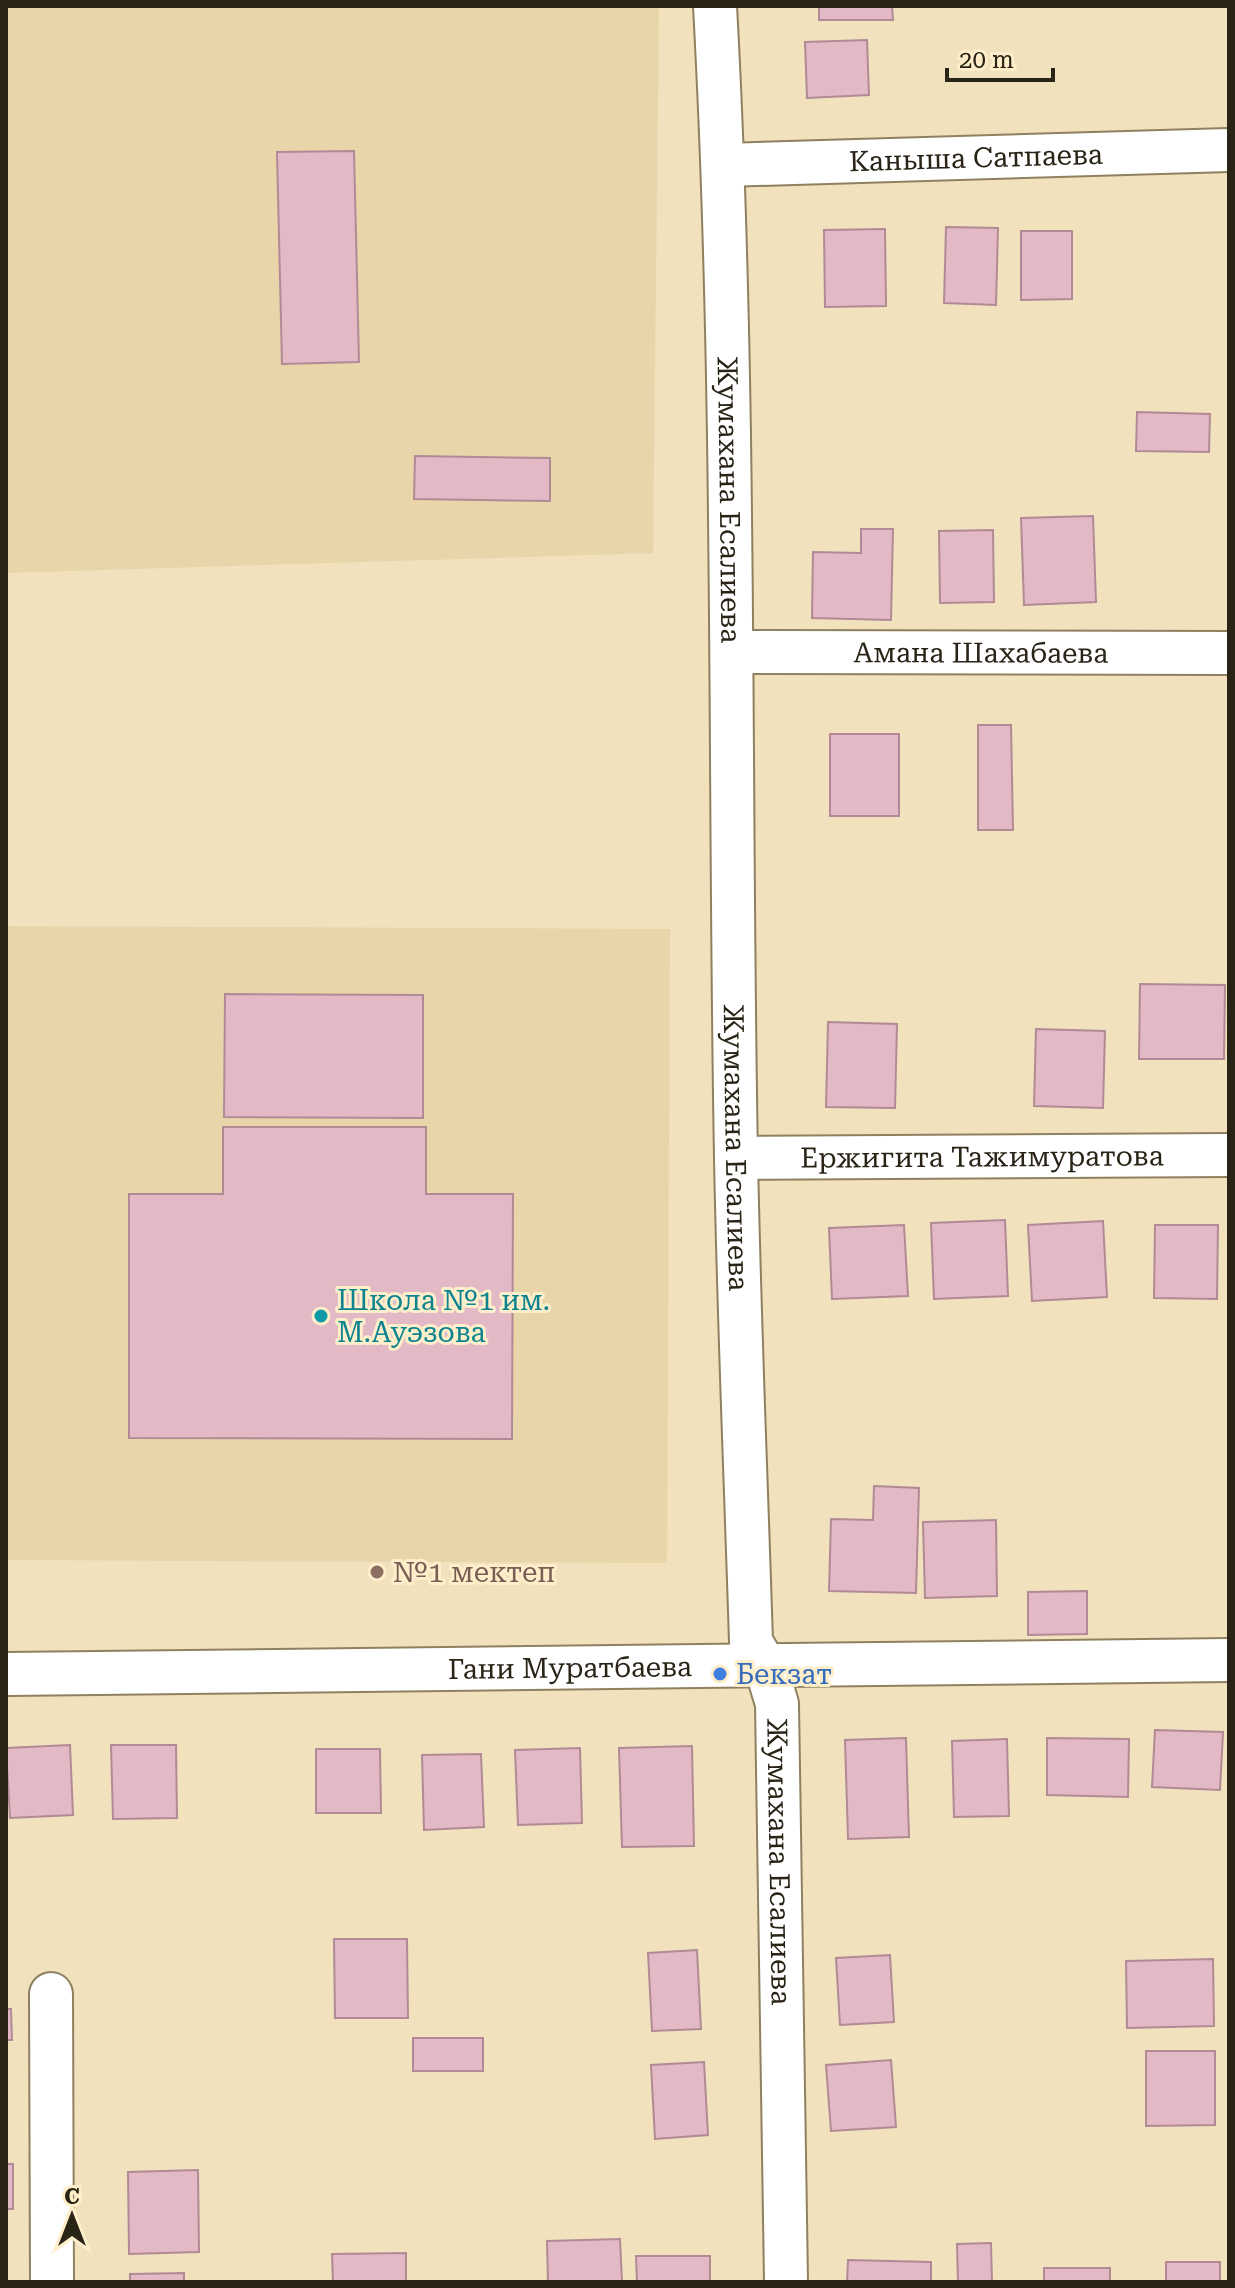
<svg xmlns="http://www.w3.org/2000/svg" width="1235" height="2288" viewBox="0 0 1235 2288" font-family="'Roboto Serif',serif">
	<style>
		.built { fill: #e8d5aa }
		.building { fill: #e2b9c5; stroke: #b18a96; stroke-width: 2 }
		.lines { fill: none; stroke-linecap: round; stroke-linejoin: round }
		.minor-casing { stroke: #8f8160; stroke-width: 46 }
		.minor { stroke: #fff; stroke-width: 42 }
		.culture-dot { fill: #0f9aa8; stroke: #feeeca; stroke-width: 3 }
		.education-dot { fill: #8d6e63; stroke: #feeeca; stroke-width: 3 }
		.shop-dot { fill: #3f7fe0; stroke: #feeeca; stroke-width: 3 }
		.labels { text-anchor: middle; stroke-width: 6; stroke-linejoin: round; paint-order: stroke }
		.street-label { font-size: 28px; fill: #2a2417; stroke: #feeeca }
		.culture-label { font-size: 28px; fill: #0d838f; stroke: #feeeca; text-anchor: start }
		.education-label { font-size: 28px; fill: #785e54; stroke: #feeeca; text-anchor: start }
		.shop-label { font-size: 28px; fill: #366cbe; stroke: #feeeca; text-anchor: start }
	</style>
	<rect width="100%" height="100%" fill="#f1e1bd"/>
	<g class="built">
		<polygon points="6,6 659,6 653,553 6,573"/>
		<polygon points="6,926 670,929 667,1563 6,1560"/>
	</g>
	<g class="building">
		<polygon points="819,6 892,6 893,20 819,20"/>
		<polygon points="867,40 869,95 807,98 805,42"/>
		<polygon points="354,151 359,362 282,364 277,152"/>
		<polygon points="946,227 998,228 996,305 944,303"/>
		<polygon points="885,229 886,306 825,307 824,230"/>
		<polygon points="1021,231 1072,231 1072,299 1021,300"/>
		<polygon points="1137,412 1210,414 1209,452 1136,451"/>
		<polygon points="415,456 550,458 550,501 414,499"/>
		<polygon points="1093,516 1096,602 1024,605 1021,518"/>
		<polygon points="861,529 893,529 891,620 812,618 813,552 861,553"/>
		<polygon points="993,530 994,602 940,603 939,531"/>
		<polygon points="978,725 1011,725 1013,830 978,830"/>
		<rect x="830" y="734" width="69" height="82"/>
		<polygon points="1140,984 1225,985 1224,1059 1139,1059"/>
		<polygon points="225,994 423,995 423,1118 224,1117"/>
		<polygon points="828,1022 897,1024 895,1108 826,1107"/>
		<polygon points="1036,1029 1105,1031 1103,1108 1034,1106"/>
		<polygon points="223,1127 426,1127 426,1194 513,1194 512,1439 129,1438 129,1194 223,1194"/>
		<polygon points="1005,1220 1008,1296 934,1299 931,1223"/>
		<polygon points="1103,1221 1107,1297 1032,1301 1028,1225"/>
		<polygon points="904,1225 908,1296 832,1299 829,1228"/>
		<polygon points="1155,1225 1218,1225 1217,1299 1154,1298"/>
		<polygon points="874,1486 919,1488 916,1593 829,1591 831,1519 873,1520"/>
		<polygon points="996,1520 997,1596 925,1598 923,1522"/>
		<polygon points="1087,1591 1087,1634 1028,1635 1028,1592"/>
		<polygon points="1155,1730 1223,1732 1220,1790 1152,1787"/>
		<polygon points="906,1738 909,1837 848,1839 845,1740"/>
		<polygon points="1047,1738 1129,1739 1128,1797 1047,1795"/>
		<polygon points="1007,1739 1009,1816 954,1817 952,1741"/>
		<polygon points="70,1745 73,1815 10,1818 6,1748"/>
		<polygon points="111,1745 176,1745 177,1818 113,1819"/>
		<polygon points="692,1746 694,1846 622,1847 619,1748"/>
		<polygon points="580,1748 582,1823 518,1825 515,1750"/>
		<polygon points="316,1749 380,1749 381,1813 316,1813"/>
		<polygon points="481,1754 484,1827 424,1830 422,1755"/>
		<polygon points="334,1939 407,1939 408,2018 335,2018"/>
		<polygon points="697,1950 701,2029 652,2031 648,1953"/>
		<polygon points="890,1955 894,2022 840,2025 836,1958"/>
		<polygon points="1213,1959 1214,2026 1127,2028 1126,1961"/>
		<polygon points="6,2009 11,2009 12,2040 6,2040"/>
		<rect x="413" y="2038" width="70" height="33"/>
		<polygon points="1146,2051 1215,2051 1215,2125 1146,2126"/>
		<polygon points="891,2060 896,2127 831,2131 826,2065"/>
		<polygon points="704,2062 708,2135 655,2139 651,2065"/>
		<rect x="6" y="2164" width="7" height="45"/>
		<polygon points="198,2170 199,2252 129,2254 128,2172"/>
		<polygon points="620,2239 622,2282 548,2282 547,2241"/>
		<polygon points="991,2243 992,2282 958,2282 957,2244"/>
		<polygon points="406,2253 406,2282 333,2282 332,2254"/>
		<polygon points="636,2256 710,2256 710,2282 637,2282"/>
		<polygon points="848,2260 931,2262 931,2282 847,2282"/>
		<rect x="1166" y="2262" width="54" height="20"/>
		<rect x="1044" y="2268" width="66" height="14"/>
		<polygon points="184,2273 184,2282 130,2282 130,2274"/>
	</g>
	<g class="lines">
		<g class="minor-casing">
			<g id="minor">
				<path id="s1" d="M 715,6 C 736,389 729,773 736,1157 C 739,1319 746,1481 751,1642 L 766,1667 L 777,1704 L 786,2282"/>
				<path id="s2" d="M 724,165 L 1229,150"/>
				<path id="s3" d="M 733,652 L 1229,653"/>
				<path id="s4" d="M 736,1158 L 1229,1155"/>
				<path id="s5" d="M 6,1674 L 1229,1660"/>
				<polyline points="51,1994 52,2282"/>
			</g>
		</g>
		<use href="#minor" class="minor"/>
	</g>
	<circle class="culture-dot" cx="321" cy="1316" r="8"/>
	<circle class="education-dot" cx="377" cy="1572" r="8"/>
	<circle class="shop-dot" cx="720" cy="1674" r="8"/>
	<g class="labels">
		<g class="street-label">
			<text dy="10" stroke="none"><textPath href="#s2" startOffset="252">Каныша Сатпаева</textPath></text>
			<text dy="10" stroke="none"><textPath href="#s1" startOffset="494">Жумахана Есалиева</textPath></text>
			<text dy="10" stroke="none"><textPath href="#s3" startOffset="248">Амана Шахабаева</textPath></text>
			<text dy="10" stroke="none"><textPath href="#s1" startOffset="1142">Жумахана Есалиева</textPath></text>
			<text dy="10" stroke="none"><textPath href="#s4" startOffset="246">Ержигита Тажимуратова</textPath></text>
			<text dy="10" stroke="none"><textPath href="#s5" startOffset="564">Гани Муратбаева</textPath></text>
			<text dy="10" stroke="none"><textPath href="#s1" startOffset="1862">Жумахана Есалиева</textPath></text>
		</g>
		<g class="culture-label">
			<text x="337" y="1310">Школа №1 им.<tspan x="337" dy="32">М.Ауэзова</tspan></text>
		</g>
		<g class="education-label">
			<text x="393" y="1582">№1 мектеп</text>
		</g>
		<g class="shop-label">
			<text x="736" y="1684">Бекзат</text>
		</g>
	</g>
	<rect width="1235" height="2288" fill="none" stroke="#2a2417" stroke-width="16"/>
	<g transform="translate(72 2216)" stroke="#feeeca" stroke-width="6" paint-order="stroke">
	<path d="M0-6L14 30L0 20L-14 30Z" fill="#2a2417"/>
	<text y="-12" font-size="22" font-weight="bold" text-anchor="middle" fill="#2a2417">С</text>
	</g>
	<path d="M947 68v12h106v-12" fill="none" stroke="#2a2417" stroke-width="4"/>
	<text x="959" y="68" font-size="24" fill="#2a2417" stroke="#feeeca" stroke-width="6" paint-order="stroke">20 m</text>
</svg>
